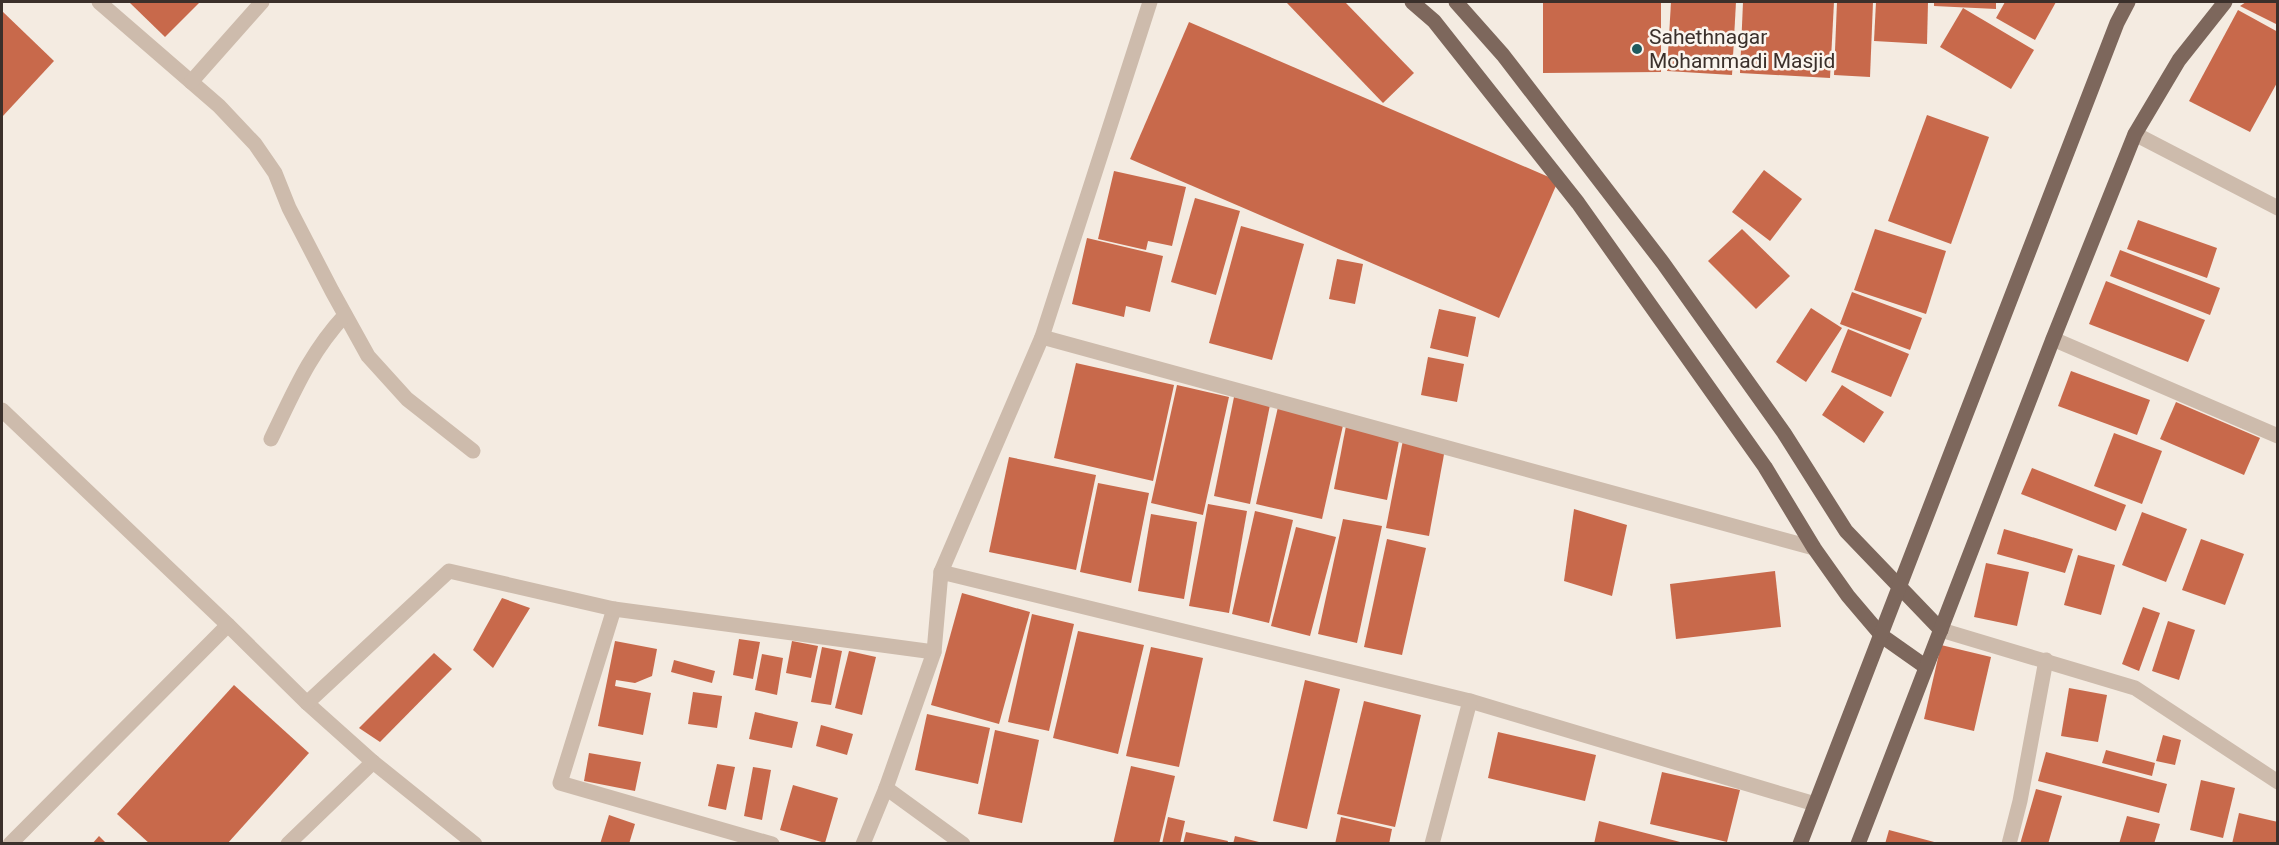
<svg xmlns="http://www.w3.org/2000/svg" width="2279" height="845" viewBox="0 0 2279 845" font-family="Roboto,sans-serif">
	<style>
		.building { fill: #c8694b }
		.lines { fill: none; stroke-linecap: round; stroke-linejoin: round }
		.service { stroke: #cdbbac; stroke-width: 15 }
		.minor { stroke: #cdbbac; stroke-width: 15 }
		.primary { stroke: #7d675c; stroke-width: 15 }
		.poi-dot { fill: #1f5a5e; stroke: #fbf5ee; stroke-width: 2 }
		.labels { text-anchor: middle; stroke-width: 5; stroke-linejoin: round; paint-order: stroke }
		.poi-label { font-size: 21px; fill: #3b302b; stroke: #fbf5ee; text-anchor: start }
	</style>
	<rect width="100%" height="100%" fill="#f4ebe1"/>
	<g class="building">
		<polygon points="129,2 200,2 165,37"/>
		<polygon points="1286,2 1345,2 1414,73 1383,103"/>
		<polygon points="1543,2 1661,2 1661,72 1543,73"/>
		<polygon points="1671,2 1736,2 1732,75 1667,71"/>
		<polygon points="1743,2 1834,2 1830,78 1740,73"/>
		<polygon points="1837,2 1873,2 1870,77 1834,75"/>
		<polygon points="1876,2 1928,2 1927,44 1874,41"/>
		<polygon points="1934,2 1996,2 1996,9 1934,6"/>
		<polygon points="2005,2 2056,2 2035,40 1996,18"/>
		<polygon points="2246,2 2278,2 2278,25 2240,6"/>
		<polygon points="1963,8 2034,50 2011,89 1940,47"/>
		<polygon points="2238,10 2278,32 2278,81 2250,132 2189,101"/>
		<polygon points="2,11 54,61 2,117"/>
		<polygon points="1189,22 1558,181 1499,318 1130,159"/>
		<polygon points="1927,115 1989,137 1951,244 1888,221"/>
		<polygon points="1764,170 1802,199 1770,241 1732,212"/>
		<polygon points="1114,171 1186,187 1172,246 1148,241 1146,250 1098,239"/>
		<polygon points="1195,198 1240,211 1216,295 1171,282"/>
		<polygon points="2138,220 2217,248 2207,278 2127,249"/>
		<polygon points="1241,226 1304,244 1272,360 1209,343"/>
		<polygon points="1742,229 1790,276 1756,309 1708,261"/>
		<polygon points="1875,229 1946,251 1926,314 1854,290"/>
		<polygon points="1087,238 1163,256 1150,312 1126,306 1124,317 1072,304"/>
		<polygon points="2120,250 2220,288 2210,315 2110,276"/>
		<polygon points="1337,259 1363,264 1355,304 1329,299"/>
		<polygon points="2106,281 2205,320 2188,362 2089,324"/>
		<polygon points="1852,292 1922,318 1910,350 1840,324"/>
		<polygon points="1811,308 1842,328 1806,382 1776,362"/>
		<polygon points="1439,309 1476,317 1468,357 1430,348"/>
		<polygon points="1848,329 1909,354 1891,397 1831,372"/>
		<polygon points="1428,357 1464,364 1457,402 1421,395"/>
		<polygon points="1076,363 1174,385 1153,481 1054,458"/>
		<polygon points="2071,371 2150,400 2137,435 2058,406"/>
		<polygon points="1177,385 1229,397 1203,515 1151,503"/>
		<polygon points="1842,385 1884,412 1864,443 1822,415"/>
		<polygon points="1234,397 1270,405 1250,504 1214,496"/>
		<polygon points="2176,402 2260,438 2244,475 2160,439"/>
		<polygon points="1278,407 1344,421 1322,519 1256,504"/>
		<polygon points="1346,426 1400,436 1387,500 1334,489"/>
		<polygon points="2114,433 2162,451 2142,504 2094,486"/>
		<polygon points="1403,440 1445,449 1429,536 1386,528"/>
		<polygon points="1009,457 1096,475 1076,570 989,552"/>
		<polygon points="2032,468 2126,505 2116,531 2021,494"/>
		<polygon points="1098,483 1149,493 1131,583 1080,572"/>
		<polygon points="1208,504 1247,511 1229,613 1189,606"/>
		<polygon points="1574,509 1627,525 1612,596 1564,581"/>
		<polygon points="1255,511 1293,520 1269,623 1232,614"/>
		<polygon points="2142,512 2187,529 2166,582 2122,565"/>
		<polygon points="1151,514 1197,522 1184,599 1138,591"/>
		<polygon points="1343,519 1382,526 1357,643 1318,634"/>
		<polygon points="1296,527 1336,537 1310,636 1271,626"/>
		<polygon points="2004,529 2073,549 2065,573 1997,554"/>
		<polygon points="1387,539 1426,548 1402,655 1364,647"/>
		<polygon points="2201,539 2244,554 2225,605 2182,590"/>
		<polygon points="2078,555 2115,565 2101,615 2064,605"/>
		<polygon points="1986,563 2029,572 2017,626 1974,617"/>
		<polygon points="1775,571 1781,627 1676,639 1670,584"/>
		<polygon points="962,593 1030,612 999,724 931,705"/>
		<polygon points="502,598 530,608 493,668 473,650"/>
		<polygon points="2143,607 2160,613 2139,671 2122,664"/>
		<polygon points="1032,614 1074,624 1049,731 1008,722"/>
		<polygon points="2168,621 2195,630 2179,680 2152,671"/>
		<polygon points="1078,631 1144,645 1118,754 1053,738"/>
		<polygon points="739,639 760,642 753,679 733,675"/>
		<polygon points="615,641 657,649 652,676 635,683 616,680 615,686 651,693 643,735 598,726"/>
		<polygon points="792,641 818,646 811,678 786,673"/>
		<polygon points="1941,645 1991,657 1974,731 1924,719"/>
		<polygon points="822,647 842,651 831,705 811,702"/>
		<polygon points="1151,647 1203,658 1179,767 1126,756"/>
		<polygon points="849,651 876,657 862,715 835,708"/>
		<polygon points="434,653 452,669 380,742 359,728"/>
		<polygon points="762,654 783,658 777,695 755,690"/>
		<polygon points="674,660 715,671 712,683 671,672"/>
		<polygon points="1305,680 1340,689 1307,829 1273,821"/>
		<polygon points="234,685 309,753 227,844 150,844 117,814"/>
		<polygon points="2069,688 2107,695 2098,742 2061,736"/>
		<polygon points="693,692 722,696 717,728 688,724"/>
		<polygon points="1364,701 1421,715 1395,827 1337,814"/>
		<polygon points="755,712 798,722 792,748 749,739"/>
		<polygon points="927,714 990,728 978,784 915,770"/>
		<polygon points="821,725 853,734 847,755 816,746"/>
		<polygon points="995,730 1039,740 1022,823 978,814"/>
		<polygon points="1498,732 1596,755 1585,801 1488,778"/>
		<polygon points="2163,735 2181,740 2175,765 2156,761"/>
		<polygon points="2106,750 2155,763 2152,776 2102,763"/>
		<polygon points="2046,752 2167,784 2159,813 2038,781"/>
		<polygon points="589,753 641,762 635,791 584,781"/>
		<polygon points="717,764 735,767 726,810 708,806"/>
		<polygon points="1131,766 1175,776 1159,844 1113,844"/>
		<polygon points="753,767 771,770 762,820 744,816"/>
		<polygon points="1662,772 1740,790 1727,842 1650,824"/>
		<polygon points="2201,780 2235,788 2223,838 2190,830"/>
		<polygon points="793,785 838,798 825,843 780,830"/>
		<polygon points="2036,789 2062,796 2048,844 2020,844"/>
		<polygon points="2239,813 2278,822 2278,844 2232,844"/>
		<polygon points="609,815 635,824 629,844 600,844"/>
		<polygon points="2127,816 2160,824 2154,844 2119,844"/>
		<polygon points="1168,817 1185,821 1180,844 1162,844"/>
		<polygon points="1341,817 1392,829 1389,844 1335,844"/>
		<polygon points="1599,821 1684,843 1684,844 1594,844"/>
		<polygon points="1889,830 1938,843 1938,844 1885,844"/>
		<polygon points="1186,832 1228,841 1227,844 1183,844"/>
		<polygon points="99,836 107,844 92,844"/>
		<polygon points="1235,836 1263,843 1263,844 1233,844"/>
	</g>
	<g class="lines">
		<g class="service">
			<polyline points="99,2 219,106 255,144 275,173 289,208 332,291 368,356 407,399 473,451"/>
			<polyline points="191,82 262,2"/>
			<path d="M 271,439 C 294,392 309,354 345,315"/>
			<polyline points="10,844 228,625"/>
			<polyline points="288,844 373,762"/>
		</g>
		<g class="minor">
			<polyline points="2135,134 2278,208"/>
			<polyline points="1042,337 1814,548"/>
			<polyline points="2053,339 2278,436"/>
			<polyline points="2,410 228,625 307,703 373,762 475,844"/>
			<polyline points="941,572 1042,337 1150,2"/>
			<polyline points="614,609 560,783 772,844"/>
			<polyline points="1941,630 2135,688 2278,782"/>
			<polyline points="307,703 449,571 614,609 934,652"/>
			<polyline points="886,788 963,844"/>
			<polyline points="863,844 886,788 934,652 941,572 1470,701 1815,804"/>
			<polyline points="1432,844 1470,701"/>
			<polyline points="2009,844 2020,801 2046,660"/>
		</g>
		<g class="primary">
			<polyline points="1412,2 1434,21 1578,203 1765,467 1814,548 1848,596 1882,636 1926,667"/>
			<polyline points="1456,2 1503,55 1663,263 1784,433 1846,531 1941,630"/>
			<polyline points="1800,844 2117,23 2128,2"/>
			<polyline points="1858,844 2053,339 2135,134 2179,60 2225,2"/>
		</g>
	</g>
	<circle class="poi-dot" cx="1637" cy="49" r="6"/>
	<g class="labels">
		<g class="poi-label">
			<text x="1649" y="44">Sahethnagar<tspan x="1649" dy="24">Mohammadi Masjid</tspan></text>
		</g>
	</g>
	<rect width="2279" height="845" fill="none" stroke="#3b302b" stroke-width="6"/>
</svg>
